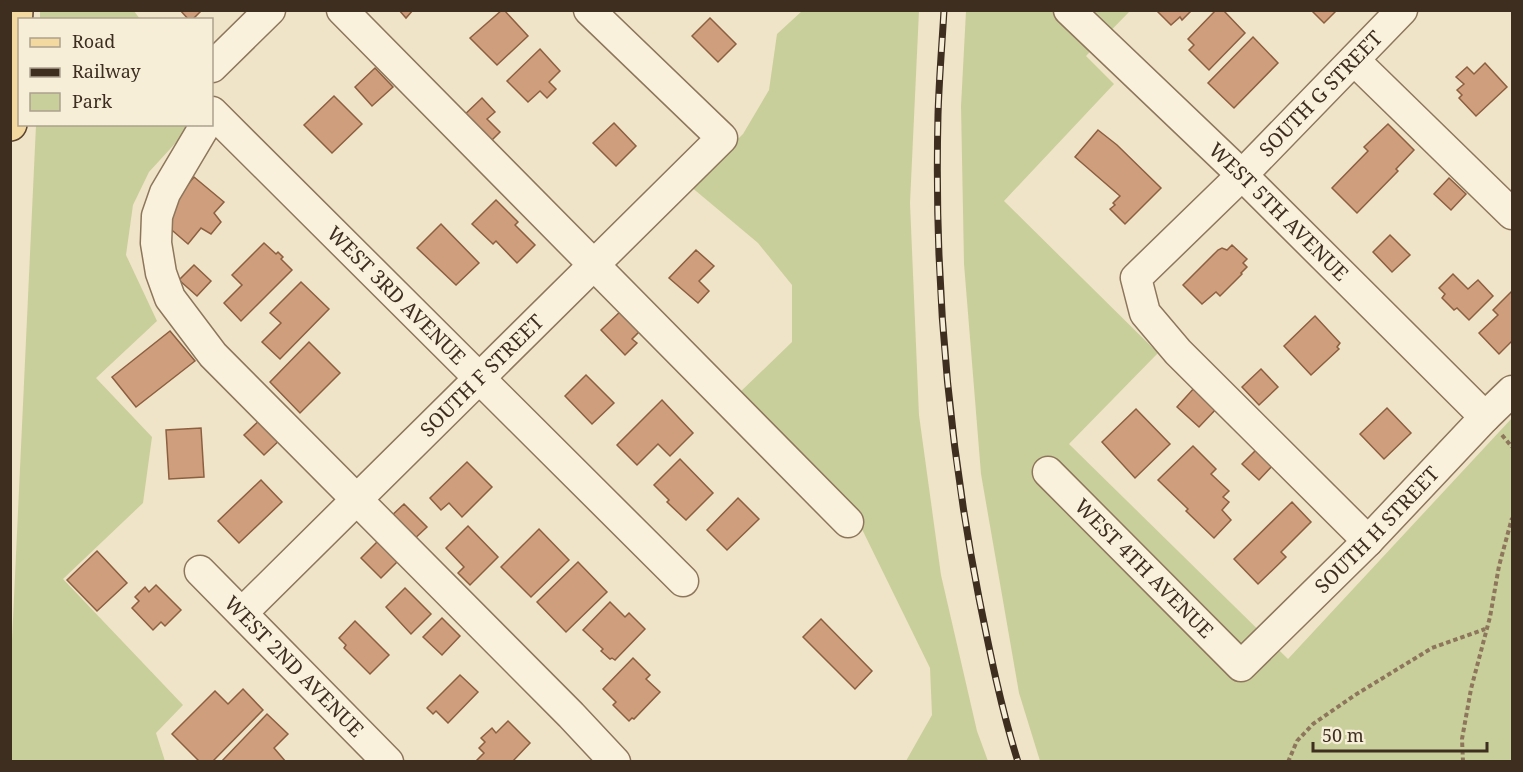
<svg xmlns="http://www.w3.org/2000/svg" width="1523" height="772" viewBox="0 0 1523 772" font-family="'Noto Serif',serif">
	<style>
		.green { fill: #c9cf9b }
		.building { fill: #cf9f7d; stroke: #8d5f41; stroke-width: 1.5 }
		.lines { fill: none; stroke-linecap: round; stroke-linejoin: round }
		.minor-casing { stroke: #8d765c; stroke-width: 33 }
		.major-casing { stroke: #5b4430; stroke-width: 36 }
		.path { stroke: #8d765c; stroke-width: 4; stroke-dasharray: 4.5 3; stroke-linecap: butt }
		.minor { stroke: #faf1dc; stroke-width: 30 }
		.major { stroke: #f3d9a0; stroke-width: 33 }
		.rail-casing { stroke: #3d2e20; stroke-width: 7 }
		.rail { stroke: #f7eed8; stroke-width: 4.5; stroke-dasharray: 14; stroke-linecap: butt }
		.labels { text-anchor: middle; stroke-width: 4.5; stroke-linejoin: round; paint-order: stroke }
		.street-label { font-size: 20px; fill: #3d2e20; stroke: #f7eed8 }
	</style>
	<rect width="100%" height="100%" fill="#f0e4c8"/>
	<g class="green">
		<polygon points="40,11 134,11 140,19 40,19"/>
		<polygon points="802,11 919,11 910,203 919,415 941,575 977,731 988,761 906,761 932,715 930,668 857,519 738,394 792,342 792,285 758,243 690,186 743,134 769,90 777,34"/>
		<polygon points="966,11 1130,11 1086,56 1114,84 1004,201 1158,353 1069,444 1288,659 1512,418 1512,761 1040,761 1019,693 981,474 964,264 961,106"/>
		<polygon points="36,125 192,125 149,172 133,205 126,255 157,321 96,378 152,437 143,503 63,579 183,705 156,733 165,761 11,762 10,683"/>
	</g>
	<g class="building">
		<polygon points="180,10 202,10 192,20 189,20"/>
		<polygon points="399,10 413,10 406,18"/>
		<polygon points="502,10 504,10 528,36 497,65 470,38"/>
		<polygon points="1156,10 1192,10 1182,20 1180,17 1171,25"/>
		<polygon points="1216,10 1223,10 1245,33 1209,70 1189,50 1194,45 1188,39"/>
		<polygon points="1311,10 1337,10 1324,23"/>
		<polygon points="710,18 736,44 718,62 692,36"/>
		<polygon points="1253,37 1278,63 1234,108 1208,83"/>
		<polygon points="540,49 560,71 549,82 556,89 547,98 540,91 528,102 507,81"/>
		<polygon points="1485,63 1507,87 1476,116 1459,98 1462,95 1457,90 1464,84 1456,77 1467,67 1474,74"/>
		<polygon points="375,68 393,87 372,106 355,87"/>
		<polygon points="334,96 362,124 332,153 304,125"/>
		<polygon points="482,98 495,112 487,119 500,132 485,147 459,120"/>
		<polygon points="614,123 636,146 616,166 593,143"/>
		<polygon points="1388,124 1414,150 1396,169 1398,171 1357,213 1332,188 1368,151 1364,147"/>
		<polygon points="1098,130 1117,145 1161,188 1125,224 1110,209 1115,205 1113,203 1120,196 1075,157"/>
		<polygon points="194,177 224,202 214,213 221,222 211,234 201,228 188,244 159,219"/>
		<polygon points="1449,178 1466,194 1451,210 1434,194"/>
		<polygon points="496,200 518,222 515,225 535,245 517,263 496,241 493,244 472,224"/>
		<polygon points="441,224 479,263 456,285 417,248"/>
		<polygon points="1390,235 1410,255 1392,272 1373,252"/>
		<polygon points="264,243 276,254 278,252 283,257 281,259 292,270 241,321 224,303 242,285 232,275"/>
		<polygon points="1232,245 1247,259 1243,263 1247,267 1241,273 1242,274 1220,296 1216,292 1202,304 1183,285 1218,250 1222,248 1227,250"/>
		<polygon points="696,250 714,266 699,281 709,291 698,303 669,278"/>
		<polygon points="194,265 211,281 197,296 179,280"/>
		<polygon points="1453,274 1468,289 1478,280 1493,296 1469,320 1457,308 1454,310 1442,298 1445,294 1439,288"/>
		<polygon points="301,282 329,309 280,359 262,342 281,323 270,313"/>
		<polygon points="1512,291 1512,341 1499,354 1479,333 1498,315 1493,310"/>
		<polygon points="624,308 644,327 632,339 637,343 625,355 601,330"/>
		<polygon points="1315,316 1340,343 1337,347 1339,349 1311,375 1284,346"/>
		<polygon points="170,331 195,361 136,407 112,377"/>
		<polygon points="309,342 340,373 300,413 270,382"/>
		<polygon points="1261,369 1278,387 1259,405 1242,387"/>
		<polygon points="586,375 614,403 592,424 565,396"/>
		<polygon points="1195,387 1218,407 1199,427 1177,407"/>
		<polygon points="662,400 693,433 670,456 658,444 637,465 617,445"/>
		<polygon points="1387,408 1411,433 1384,459 1360,434"/>
		<polygon points="1136,409 1170,444 1135,478 1102,442"/>
		<polygon points="264,416 284,436 264,455 244,435"/>
		<polygon points="201,428 204,477 169,479 166,430"/>
		<polygon points="1193,446 1216,469 1211,474 1229,491 1223,497 1229,502 1222,510 1231,520 1214,538 1186,511 1188,509 1158,480"/>
		<polygon points="1257,449 1273,465 1259,480 1242,464"/>
		<polygon points="680,459 713,493 686,520 667,502 669,500 654,485"/>
		<polygon points="467,462 492,487 462,517 449,503 441,510 430,498"/>
		<polygon points="261,480 282,502 239,543 218,521"/>
		<polygon points="738,498 759,519 727,550 707,530"/>
		<polygon points="1292,502 1311,522 1281,552 1286,557 1258,584 1234,559"/>
		<polygon points="404,504 427,527 411,542 388,519"/>
		<polygon points="468,526 498,557 470,585 458,573 464,567 446,548"/>
		<polygon points="539,529 569,560 531,597 501,567"/>
		<polygon points="383,536 403,556 381,578 361,558"/>
		<polygon points="97,551 127,583 97,611 67,580"/>
		<polygon points="578,562 607,592 566,632 537,602"/>
		<polygon points="156,585 181,610 165,626 161,622 153,630 132,608 139,601 135,597 145,587 149,592"/>
		<polygon points="405,588 431,614 411,634 386,607"/>
		<polygon points="610,602 625,617 629,613 645,629 615,660 612,658 610,659 601,651 603,649 583,630"/>
		<polygon points="442,618 460,636 442,655 423,637"/>
		<polygon points="821,619 872,671 855,689 803,637"/>
		<polygon points="355,621 389,655 370,674 344,648 346,645 339,638"/>
		<polygon points="633,658 650,675 646,679 660,692 634,719 632,718 629,721 613,705 616,702 603,689"/>
		<polygon points="460,675 478,692 448,723 436,711 433,714 427,708"/>
		<polygon points="243,689 263,710 212,762 200,762 172,734 215,691 228,704"/>
		<polygon points="267,714 288,734 274,748 286,762 221,762"/>
		<polygon points="508,721 530,743 512,762 475,762 484,753 479,748 485,742 481,738 492,728 496,733"/>
	</g>
	<g class="lines">
		<g class="minor-casing">
			<g id="minor">
				<polyline points="342,10 848,522"/>
				<path id="s1" d="M 1069,10 L 1242,175 L 1485,417"/>
				<polyline points="1354,60 1512,214"/>
				<polyline points="212,67 270,10"/>
				<path id="s2" d="M 212,112 L 683,581"/>
				<polyline points="206,124 165,193 157,216 156,243 161,273 170,298 213,355 571,715 615,762"/>
				<path id="s3" d="M 1048,472 L 1241,666 L 1368,541 L 1485,417 L 1512,391"/>
				<path id="s4" d="M 1368,541 L 1178,352 L 1145,313 L 1136,278 L 1242,175 L 1402,10"/>
				<path id="s5" d="M 200,571 L 388,762"/>
				<path id="s6" d="M 243,612 L 722,138 L 589,10"/>
			</g>
		</g>
		<g class="major-casing">
			<polyline id="major" points="10,124 16,10"/>
		</g>
		<g class="path">
			<polyline points="1502,435 1512,447"/>
			<polyline points="1288,762 1297,741 1313,724 1355,695 1432,648 1485,629"/>
			<polyline points="1463,762 1462,739 1471,689 1490,617 1499,566 1512,518"/>
		</g>
		<use href="#minor" class="minor"/>
		<use href="#major" class="major"/>
		<g class="rail-casing">
			<path id="rail" d="M 944,10 C 942,45 939,80 938,115 C 934,277 948,439 979,598 C 990,653 1001,708 1018,762"/>
		</g>
		<use href="#rail" class="rail"/>
	</g>
	<g class="labels">
		<g class="street-label">
			<text dy="7" stroke="none"><textPath href="#s4" startOffset="616">SOUTH G STREET</textPath></text>
			<text dy="7" stroke="none"><textPath href="#s1" startOffset="291">WEST 5TH AVENUE</textPath></text>
			<text dy="7" stroke="none"><textPath href="#s2" startOffset="260">WEST 3RD AVENUE</textPath></text>
			<text dy="7" stroke="none"><textPath href="#s6" startOffset="336">SOUTH F STREET</textPath></text>
			<text dy="7" stroke="none"><textPath href="#s3" startOffset="466">SOUTH H STREET</textPath></text>
			<text dy="7" stroke="none"><textPath href="#s3" startOffset="136">WEST 4TH AVENUE</textPath></text>
			<text dy="7" stroke="none"><textPath href="#s5" startOffset="134">WEST 2ND AVENUE</textPath></text>
		</g>
	</g>
	<rect width="1523" height="772" fill="none" stroke="#3d2e20" stroke-width="24"/>
	<rect x="18" y="18" width="195" height="108" fill="#f7eed8" stroke="#ada18e" stroke-width="1.5"/>
	<rect x="30" y="38" width="30" height="9" fill="#f3d9a0" stroke="#ada18e" stroke-width="1.5"/>
	<text x="72" y="48" font-size="18" fill="#3d2e20">Road</text>
	<rect x="30" y="68" width="30" height="9" fill="#3d2e20" stroke="#ada18e" stroke-width="1.5"/>
	<text x="72" y="78" font-size="18" fill="#3d2e20">Railway</text>
	<rect x="30" y="93" width="30" height="18" fill="#c9cf9b" stroke="#ada18e" stroke-width="1.5"/>
	<text x="72" y="108" font-size="18" fill="#3d2e20">Park</text>
	<path d="M1313 742v9h174v-9" fill="none" stroke="#3d2e20" stroke-width="3"/>
	<text x="1322" y="742" font-size="18" fill="#3d2e20" stroke="#f7eed8" stroke-width="4.5" paint-order="stroke">50 m</text>
</svg>
